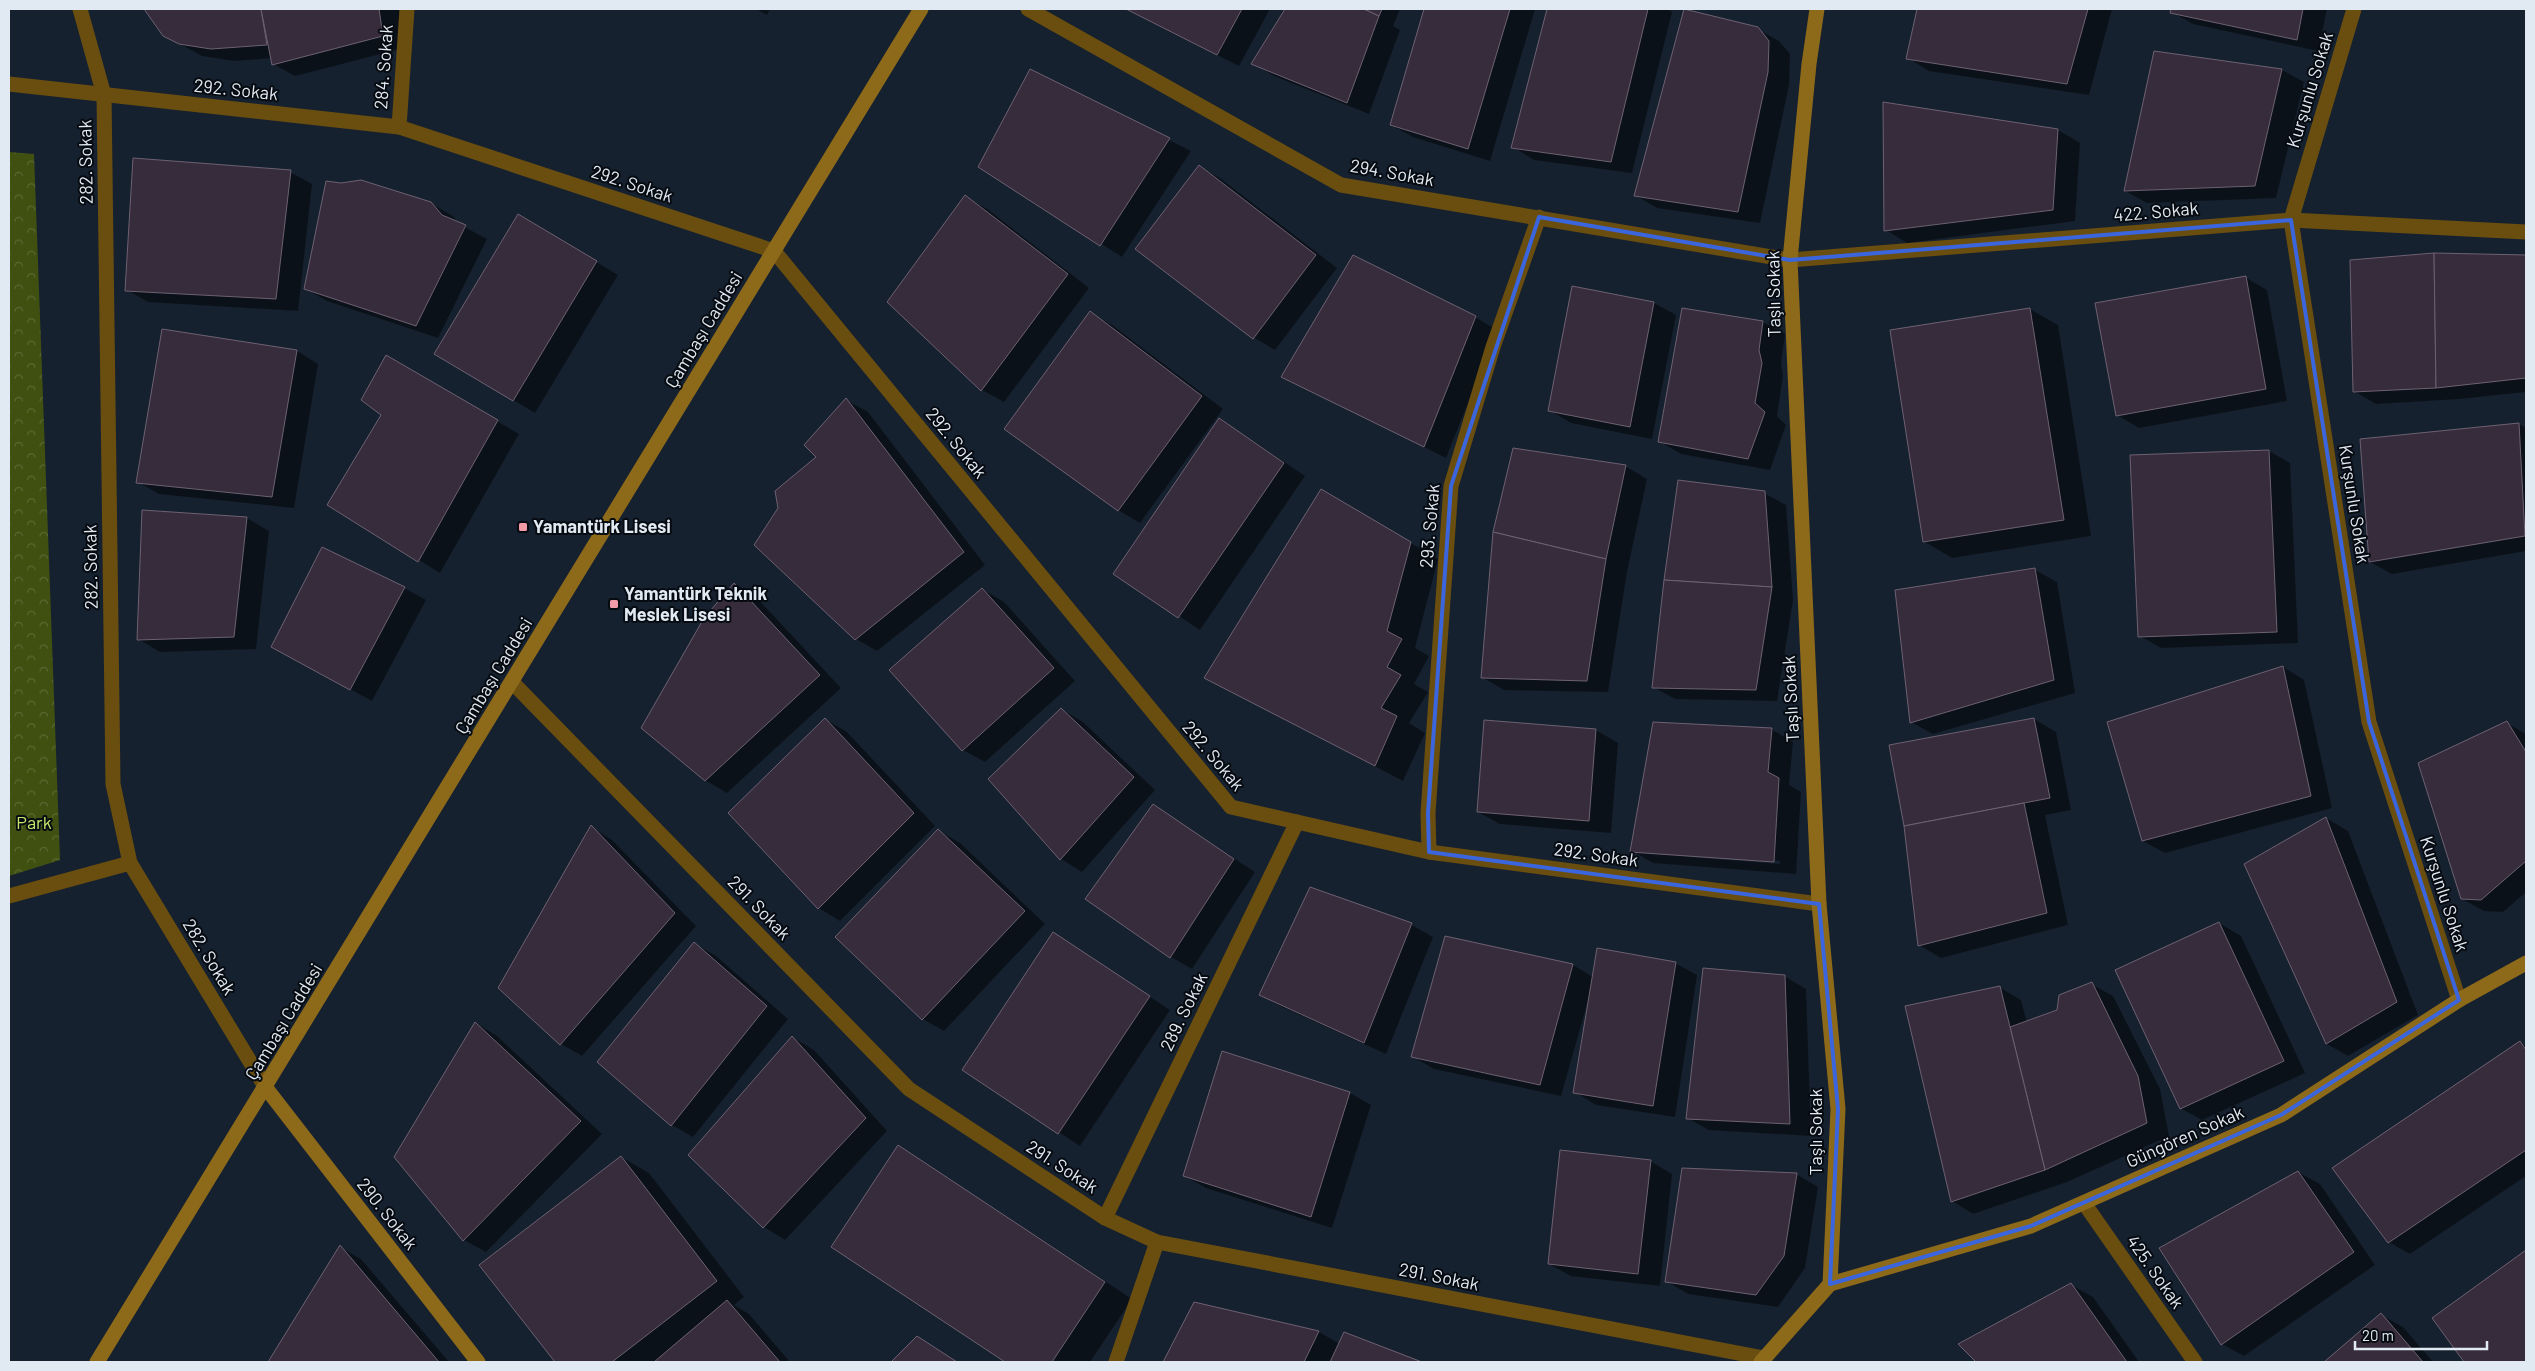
<svg xmlns="http://www.w3.org/2000/svg" width="2535" height="1371" viewBox="0 0 2535 1371" font-family="Barlow,sans-serif">
	<style>
		.park { fill: url(#park-crowns) }
		.shadow { fill: #0007; fill-rule: evenodd }
		.building { fill: #372c3b; stroke: #6d6172 }
		.lines { fill: none; stroke-linecap: round; stroke-linejoin: round }
		.street { stroke: #6a4e0f; stroke-width: 15 }
		.secondary { stroke: #8d691a; stroke-width: 15 }
		.marked { fill: none; stroke: #3a65dc; stroke-width: 4; stroke-linejoin: round }
		.poi-dot { fill: #f39aa7; stroke: #060b11; stroke-width: 2 }
		.labels { text-anchor: middle; stroke-width: 4; stroke-linejoin: round; paint-order: stroke }
		.street-label { font-size: 18px; fill: #e1e9f2; stroke: #060b11 }
		.poi-label { font-size: 18px; font-weight: bold; fill: #e1e9f2; stroke: #060b11; text-anchor: start }
		.park-label { font-size: 18px; fill: #c5e86b; stroke: #060b11 }
	</style>
	<defs>
		<pattern id="park-crowns" width="20" height="18" patternUnits="userSpaceOnUse" patternTransform="scale(1.25)"><rect width="20" height="18" fill="#405010"/><path d="M2 6a3 3 0 1 1 6 0M12 15a3 3 0 1 1 6 0" fill="none" stroke="#5b6933"/></pattern>
	</defs>
	<rect width="100%" height="100%" fill="#16212f"/>
	<polygon class="park" points="9,152 34,154 60,860 9,876"/>
	<g class="shadow">
		<polygon points="145,9 399,9 404,48 295,76 273,64 272,58 234,61 202,56 164,35"/>
		<polygon points="756,9 770,9 767,15"/>
		<polygon points="1126,9 1270,9 1239,66"/>
		<polygon points="1286,9 1400,9 1393,26 1400,30 1369,114 1274,76 1253,63"/>
		<polygon points="1426,9 1535,9 1490,161 1413,137 1391,125"/>
		<polygon points="1548,9 1667,9 1672,12 1632,173 1534,160 1513,147"/>
		<polygon points="1685,9 1757,29 1779,41 1790,54 1789,85 1760,223 1657,208 1635,195"/>
		<polygon points="1918,9 2112,9 2089,95 1929,71 1908,58"/>
		<polygon points="2172,9 2327,9 2318,51 2193,24 2172,12"/>
		<polygon points="2155,53 2282,70 2304,82 2276,198 2147,203 2125,191"/>
		<polygon points="1031,71 1191,151 1122,257 980,166"/>
		<polygon points="1884,104 2058,130 2080,143 2075,221 1907,243 1886,230"/>
		<polygon points="1199,166 1221,179 1337,268 1275,350 1253,337"/>
		<polygon points="290,172 312,184 298,311 148,302 127,290"/>
		<polygon points="965,197 987,209 1089,288 1004,402 982,390 889,302"/>
		<polygon points="430,203 453,216 459,224 487,239 438,338 327,301 306,289"/>
		<polygon points="540,228 618,275 535,413 436,354"/>
		<polygon points="2434,255 2526,256 2526,392 2459,399 2376,404 2354,391"/>
		<polygon points="2245,277 2267,290 2287,401 2139,428 2117,415"/>
		<polygon points="1573,287 1654,303 1676,315 1652,439 1571,423 1549,410"/>
		<polygon points="1684,309 1763,322 1785,334 1781,363 1783,376 1777,416 1786,425 1770,470 1681,454 1659,441"/>
		<polygon points="2030,309 2058,325 2091,536 1952,558 1925,542"/>
		<polygon points="1090,313 1112,325 1223,409 1140,523 1118,510"/>
		<polygon points="1475,317 1497,330 1446,458 1282,376"/>
		<polygon points="297,351 318,364 294,508 159,494 138,482"/>
		<polygon points="387,356 519,434 440,573 419,560 382,415"/>
		<polygon points="846,400 868,412 985,565 877,651 856,639 817,457"/>
		<polygon points="1220,419 1305,476 1200,630 1114,573"/>
		<polygon points="2519,424 2526,428 2526,551 2392,574 2370,562"/>
		<polygon points="2269,451 2290,463 2298,643 2161,648 2140,636"/>
		<polygon points="1625,466 1647,479 1627,572 1608,692 1504,690 1482,677"/>
		<polygon points="1764,493 1786,505 1793,600 1777,701 1675,699 1653,687"/>
		<polygon points="1349,507 1438,559 1415,648 1429,656 1414,684 1428,692 1409,723 1425,733 1403,781 1206,678"/>
		<polygon points="143,511 247,518 269,531 256,649 160,652 138,639"/>
		<polygon points="2035,570 2057,582 2075,693 1933,734 1911,722"/>
		<polygon points="735,584 756,597 841,688 727,793 705,780"/>
		<polygon points="404,588 426,600 372,701 294,659"/>
		<polygon points="982,589 1004,602 1075,681 985,762 963,750"/>
		<polygon points="2283,667 2304,680 2332,808 2165,853 2143,841"/>
		<polygon points="1061,709 1083,722 1155,790 1082,872 1061,859 990,779"/>
		<polygon points="825,719 847,732 935,826 840,921 819,908 730,813"/>
		<polygon points="2034,719 2056,732 2071,810 2045,815 2068,925 1941,958 1919,945 1906,825"/>
		<polygon points="1485,721 1596,730 1618,743 1611,833 1500,824 1478,812"/>
		<polygon points="2507,723 2526,734 2526,892 2503,912 2484,911 2462,899"/>
		<path d="M 1771,729 L 1793,742 L 1789,785 L 1801,792 L 1796,874 L 1653,863 L 1632,851 ZM 1654,852 L 1780,861 L 1780,864 L 1654,854 Z"/>
		<polygon points="1153,806 1255,872 1192,969 1171,957"/>
		<polygon points="2326,818 2348,831 2418,1015 2348,1056 2327,1044"/>
		<polygon points="591,827 612,840 696,926 582,1056 561,1044"/>
		<polygon points="938,830 960,843 1045,924 944,1031 923,1019"/>
		<polygon points="1310,889 1412,925 1433,937 1386,1054 1282,1007 1260,995"/>
		<polygon points="2219,923 2241,936 2305,1073 2202,1120 2180,1108"/>
		<polygon points="1054,934 1170,1010 1080,1146 963,1070"/>
		<polygon points="695,944 716,956 788,1019 693,1137 672,1125"/>
		<polygon points="1675,963 1697,975 1675,1117 1596,1105 1575,1092 1589,1002 1588,1001 1561,1096 1434,1069 1412,1056 1573,965 1593,977"/>
		<polygon points="1784,976 1806,989 1811,1136 1709,1130 1687,1118"/>
		<polygon points="2091,984 2113,996 2160,1089 2169,1136 2067,1182 1973,1214 1952,1201 1999,987 2021,1000 2027,1023 2058,1011"/>
		<polygon points="476,1023 497,1036 602,1134 486,1252 464,1240 396,1156"/>
		<polygon points="792,1037 814,1050 887,1131 785,1240 764,1227"/>
		<polygon points="2520,1043 2526,1046 2526,1176 2410,1254 2389,1242"/>
		<polygon points="1350,1093 1371,1105 1332,1228 1206,1188 1184,1176"/>
		<polygon points="899,1146 1132,1299 1090,1362 1008,1362 833,1246"/>
		<polygon points="621,1157 649,1173 744,1297 734,1305 749,1314 790,1362 557,1362 481,1265"/>
		<polygon points="1650,1161 1672,1174 1660,1286 1571,1276 1549,1264"/>
		<polygon points="2298,1172 2320,1184 2375,1265 2244,1356 2222,1344"/>
		<polygon points="1796,1174 1818,1187 1805,1268 1778,1307 1688,1294 1666,1281"/>
		<polygon points="340,1247 361,1259 449,1362 269,1362"/>
		<polygon points="2526,1251 2526,1362 2465,1362 2434,1319"/>
		<polygon points="2071,1285 2093,1297 2139,1362 1978,1362 1960,1344"/>
		<polygon points="1195,1303 1319,1332 1340,1344 1344,1333 1418,1362 1164,1362"/>
		<polygon points="2381,1315 2403,1327 2433,1362 2326,1362"/>
		<polygon points="917,1338 939,1350 957,1362 892,1362"/>
	</g>
	<g class="building">
		<polygon points="144,9 261,9 267,45 211,49 179,44 163,36"/>
		<polygon points="261,9 379,9 383,36 272,65"/>
		<polygon points="1126,9 1242,9 1217,55"/>
		<polygon points="1285,9 1364,9 1379,16 1347,103 1251,64"/>
		<polygon points="1364,9 1382,9 1379,16"/>
		<polygon points="1424,9 1510,9 1468,149 1390,125"/>
		<polygon points="1547,9 1648,9 1611,162 1511,148"/>
		<polygon points="1684,9 1758,27 1769,41 1768,72 1738,212 1634,196"/>
		<polygon points="1917,9 2088,9 2067,84 1906,59"/>
		<polygon points="2171,9 2303,9 2297,40 2170,13"/>
		<polygon points="2154,51 2282,69 2255,186 2124,191"/>
		<polygon points="1030,69 1170,138 1100,246 978,167"/>
		<polygon points="1883,102 2058,129 2053,210 1884,231"/>
		<polygon points="133,158 291,170 276,299 125,291"/>
		<polygon points="1199,165 1316,255 1253,339 1135,249"/>
		<polygon points="361,180 431,202 442,215 466,225 416,326 304,289 326,181 341,183"/>
		<polygon points="965,195 1068,274 981,391 887,302"/>
		<polygon points="518,214 597,261 513,401 434,354"/>
		<polygon points="2434,253 2436,388 2353,392 2350,260"/>
		<polygon points="2434,253 2526,255 2526,378 2436,388"/>
		<polygon points="1353,255 1476,316 1424,447 1281,377"/>
		<polygon points="2246,276 2266,389 2116,416 2095,303"/>
		<polygon points="1572,286 1654,302 1630,427 1548,411"/>
		<polygon points="1682,308 1763,321 1759,350 1762,363 1755,403 1765,412 1748,459 1658,442"/>
		<polygon points="2030,308 2064,520 1923,542 1890,330"/>
		<polygon points="1090,311 1202,396 1118,511 1004,429"/>
		<polygon points="162,329 297,350 272,497 136,483"/>
		<polygon points="386,355 498,420 418,562 327,505 381,415 361,400"/>
		<polygon points="846,398 964,552 855,640 754,545 778,508 775,491 816,457 804,445"/>
		<polygon points="1219,418 1284,463 1178,618 1113,574"/>
		<polygon points="2519,423 2525,536 2369,562 2360,439"/>
		<polygon points="1513,448 1626,465 1606,559 1493,532"/>
		<polygon points="2269,450 2277,632 2138,637 2130,455"/>
		<polygon points="1678,480 1765,491 1772,587 1664,580"/>
		<polygon points="1321,489 1411,542 1387,631 1402,639 1387,667 1401,675 1381,708 1397,716 1375,766 1204,678"/>
		<polygon points="142,510 247,517 234,637 137,640"/>
		<polygon points="1493,532 1606,559 1587,681 1481,678"/>
		<polygon points="322,547 405,587 350,690 271,647"/>
		<polygon points="2035,568 2054,680 1910,723 1895,590"/>
		<polygon points="1664,580 1772,587 1756,690 1652,688"/>
		<polygon points="734,583 820,675 705,781 641,728 704,618"/>
		<polygon points="982,588 1054,668 962,751 889,670"/>
		<polygon points="2283,666 2311,796 2142,841 2107,722"/>
		<polygon points="1061,708 1134,777 1060,860 988,779"/>
		<polygon points="825,718 914,813 818,909 728,813"/>
		<polygon points="2034,718 2050,798 1904,826 1889,745"/>
		<polygon points="1484,720 1596,729 1589,821 1477,812"/>
		<polygon points="2507,721 2526,752 2526,861 2481,900 2461,899 2418,763"/>
		<polygon points="1653,722 1772,728 1768,772 1779,778 1774,862 1630,852"/>
		<polygon points="2024,803 2047,913 1918,946 1904,826"/>
		<polygon points="1153,804 1234,859 1170,958 1085,899"/>
		<polygon points="2326,817 2397,1002 2326,1044 2244,864"/>
		<polygon points="591,825 675,913 560,1045 498,988"/>
		<polygon points="938,829 1025,911 922,1020 835,937"/>
		<polygon points="1310,887 1412,923 1364,1043 1259,995"/>
		<polygon points="2219,922 2284,1061 2180,1109 2115,970"/>
		<polygon points="1053,932 1150,996 1058,1134 962,1070"/>
		<polygon points="1445,936 1573,964 1540,1085 1411,1057"/>
		<polygon points="694,942 767,1006 671,1126 597,1062"/>
		<polygon points="1597,948 1676,962 1653,1106 1573,1093"/>
		<polygon points="1703,968 1785,975 1790,1124 1686,1119"/>
		<polygon points="2092,982 2138,1076 2147,1123 2045,1170 2010,1027 2057,1010 2059,995"/>
		<polygon points="2000,986 2045,1170 1951,1202 1905,1006"/>
		<polygon points="475,1022 581,1121 463,1241 394,1157"/>
		<polygon points="792,1036 866,1118 763,1228 688,1155"/>
		<polygon points="2520,1041 2526,1050 2526,1150 2388,1243 2332,1168"/>
		<polygon points="1222,1051 1350,1092 1311,1217 1183,1176"/>
		<polygon points="898,1145 1105,1282 1052,1362 1005,1362 831,1247"/>
		<polygon points="1560,1150 1651,1160 1638,1274 1548,1264"/>
		<polygon points="621,1156 717,1281 612,1362 555,1362 479,1265"/>
		<polygon points="1682,1168 1797,1173 1784,1256 1756,1295 1665,1282"/>
		<polygon points="2298,1171 2354,1252 2221,1345 2159,1248"/>
		<polygon points="340,1245 439,1362 268,1362"/>
		<polygon points="2526,1250 2526,1362 2464,1362 2432,1318"/>
		<polygon points="2071,1283 2127,1362 1976,1362 1958,1344"/>
		<polygon points="727,1300 780,1362 654,1362"/>
		<polygon points="1194,1302 1319,1331 1304,1362 1163,1362"/>
		<polygon points="2381,1313 2423,1362 2324,1362"/>
		<polygon points="1344,1332 1422,1362 1330,1362"/>
		<polygon points="917,1336 957,1362 891,1362"/>
	</g>
	<g class="lines">
		<g class="street">
			<polyline points="80,9 104,95 113,784 130,863 266,1088"/>
			<polyline points="1028,9 1341,185 1790,260 2291,220 2526,232"/>
			<polyline points="2354,9 2291,220 2369,722 2459,1000"/>
			<polyline points="9,84 399,127 774,251 1231,807 1429,852 1819,904"/>
			<polyline points="399,127 407,9"/>
			<polyline points="512,682 909,1089 1105,1218 1157,1242 1764,1358"/>
			<polyline points="1429,852 1428,813 1451,486 1493,347 1539,217"/>
			<polyline points="9,896 130,863"/>
			<polyline points="2084,1203 2195,1362"/>
			<polyline points="1105,1218 1297,822"/>
			<polyline points="1116,1362 1157,1242"/>
		</g>
		<g class="secondary">
			<polyline points="266,1088 478,1362"/>
			<polyline points="1830,1284 2031,1226 2281,1115 2459,1000 2526,963"/>
			<polyline points="97,1362 921,9"/>
			<polyline points="1761,1362 1830,1284 1838,1109 1819,904 1790,260 1809,64 1817,9"/>
		</g>
	</g>
	<path class="marked" d="M 1539,217 L 1790,260 L 2291,220 L 2369,722 L 2459,1000 L 2281,1115 L 2031,1226 L 1830,1284 L 1838,1109 L 1819,904 L 1429,852 L 1428,813 L 1451,486 Z"/>
	<g class="poi-dot">
		<rect x="518" y="522" width="10" height="10" rx="2.5"/>
		<rect x="609" y="599" width="10" height="10" rx="2.5"/>
	</g>
	<g class="labels">
		<g class="street-label">
			<text transform="translate(384 67) rotate(-86)" y="6">284. Sokak</text>
			<text transform="translate(236 90) rotate(6)" y="6">292. Sokak</text>
			<text transform="translate(2310 90) rotate(-73)" y="6">Kurşunlu Sokak</text>
			<text transform="translate(86 162) rotate(-91)" y="6">282. Sokak</text>
			<text transform="translate(1392 173) rotate(10)" y="6">294. Sokak</text>
			<text transform="translate(632 184) rotate(18)" y="6">292. Sokak</text>
			<text transform="translate(2156 212) rotate(-5)" y="6">422. Sokak</text>
			<text transform="translate(1774 294) rotate(-91)" y="6">Taşlı Sokak</text>
			<text transform="translate(704 330) rotate(-59)" y="6">Çambaşı Caddesi</text>
			<text transform="translate(956 443) rotate(51)" y="6">292. Sokak</text>
			<text transform="translate(2354 504) rotate(81)" y="6">Kurşunlu Sokak</text>
			<text transform="translate(1430 526) rotate(-85)" y="6">293. Sokak</text>
			<text transform="translate(91 567) rotate(-91)" y="6">282. Sokak</text>
			<text transform="translate(494 676) rotate(-59)" y="6">Çambaşı Caddesi</text>
			<text transform="translate(1791 699) rotate(-93)" y="6">Taşlı Sokak</text>
			<text transform="translate(1213 756) rotate(50)" y="6">292. Sokak</text>
			<text transform="translate(1596 855) rotate(8)" y="6">292. Sokak</text>
			<text transform="translate(2444 894) rotate(72)" y="6">Kurşunlu Sokak</text>
			<text transform="translate(759 908) rotate(46)" y="6">291. Sokak</text>
			<text transform="translate(209 957) rotate(59)" y="6">282. Sokak</text>
			<text transform="translate(1184 1012) rotate(-64)" y="6">289. Sokak</text>
			<text transform="translate(284 1022) rotate(-59)" y="6">Çambaşı Caddesi</text>
			<text transform="translate(1816 1132) rotate(-90)" y="6">Taşlı Sokak</text>
			<text transform="translate(2185 1137) rotate(-24)" y="6">Güngören Sokak</text>
			<text transform="translate(1062 1167) rotate(33)" y="6">291. Sokak</text>
			<text transform="translate(387 1214) rotate(52)" y="6">290. Sokak</text>
			<text transform="translate(2155 1272) rotate(55)" y="6">425. Sokak</text>
			<text transform="translate(1439 1277) rotate(11)" y="6">291. Sokak</text>
		</g>
		<g class="poi-label">
			<text x="533" y="533">Yamantürk Lisesi</text>
			<text x="624" y="600">Yamantürk Teknik<tspan x="624" dy="21">Meslek Lisesi</tspan></text>
		</g>
		<g class="park-label">
			<text x="34" y="829">Park</text>
		</g>
	</g>
	<rect width="2535" height="1371" fill="none" stroke="#e1e9f2" stroke-width="20"/>
	<path d="M2355 1341v8h132v-8" fill="none" stroke="#e1e9f2" stroke-width="2.5"/>
	<text x="2362" y="1341" font-size="15" fill="#e1e9f2" stroke="#060b11" stroke-width="4" paint-order="stroke">20 m</text>
</svg>
